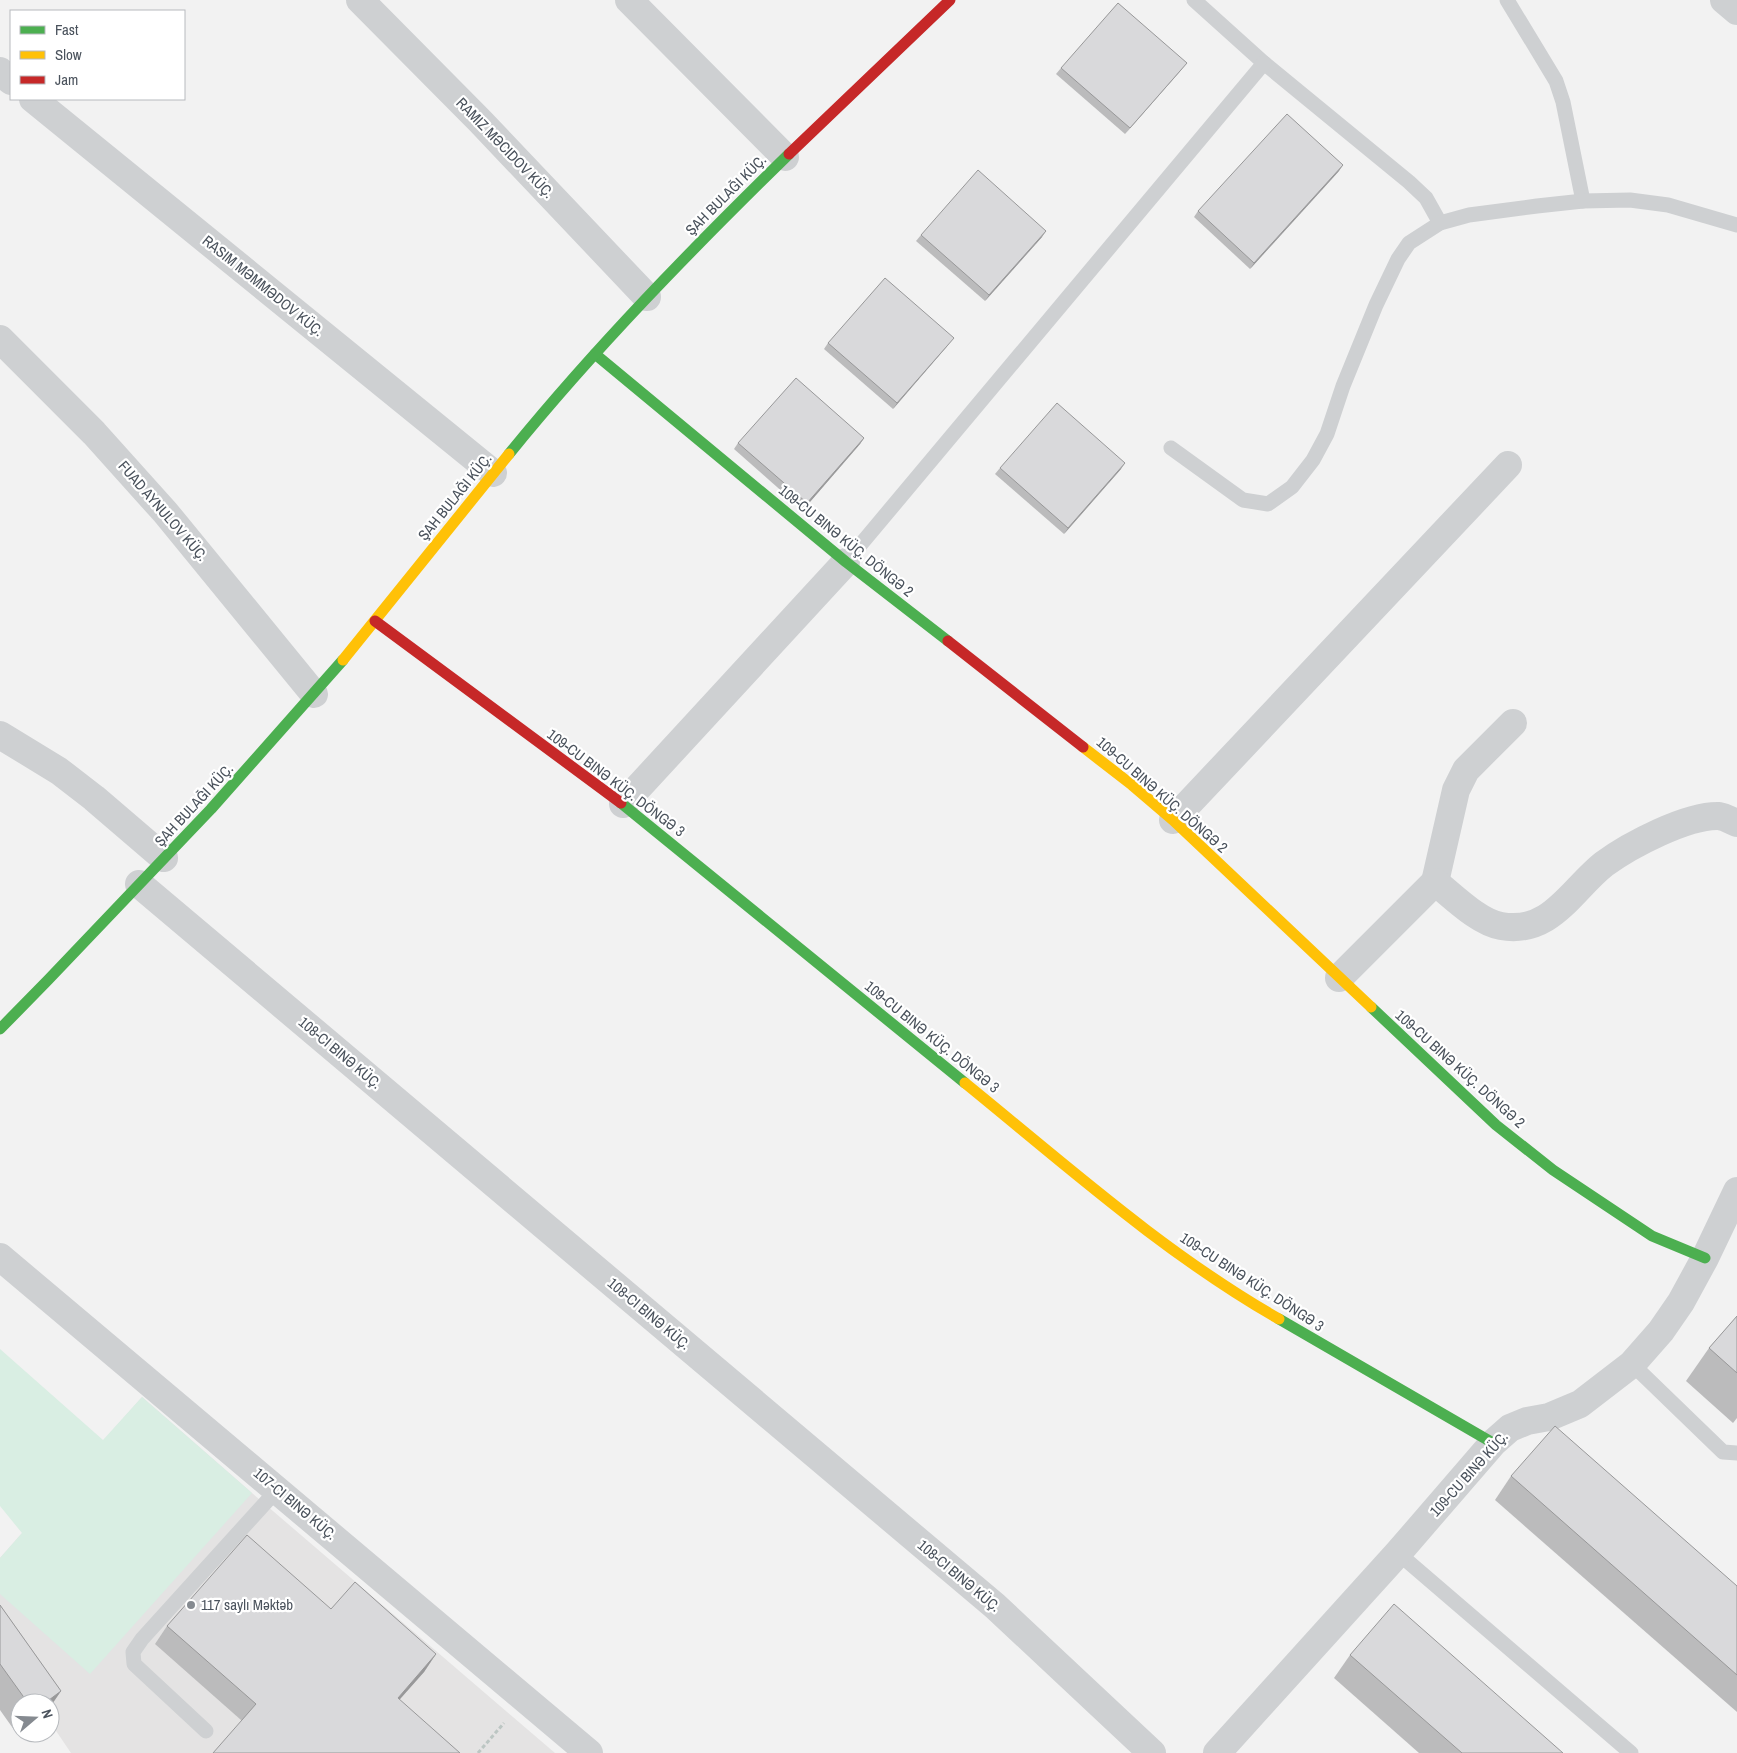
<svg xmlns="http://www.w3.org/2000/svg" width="1737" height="1753" viewBox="0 0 1737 1753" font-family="'Archivo Narrow',sans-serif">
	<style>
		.education { fill: #e4e3e3 }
		.green { fill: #d9eee3 }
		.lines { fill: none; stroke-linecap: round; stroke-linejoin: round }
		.path { stroke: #bcc6c3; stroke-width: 3; stroke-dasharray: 4 2.5; stroke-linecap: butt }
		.lane { stroke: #ced0d2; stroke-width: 15 }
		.street { stroke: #ced0d2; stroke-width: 28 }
		.fast { stroke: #4caf50; stroke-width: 11 }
		.slow { stroke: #ffc107; stroke-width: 11 }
		.jam { stroke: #c62828; stroke-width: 11 }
		.wall { fill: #bbbbbc }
		.shaded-wall { fill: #989899 }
		.building { fill: #d9d9db; stroke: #989899 }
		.poi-dot { fill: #858a90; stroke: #fff; stroke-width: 2 }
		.labels { text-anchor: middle; stroke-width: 4.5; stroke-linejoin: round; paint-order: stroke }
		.street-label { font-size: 15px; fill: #4a525c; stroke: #fff }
		.poi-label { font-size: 15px; fill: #4a525c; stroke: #fff; text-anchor: start }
	</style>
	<rect width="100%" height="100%" fill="#f2f2f2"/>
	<polygon class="education" points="142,1397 252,1493 555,1753 71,1753 50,1722 50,1703 0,1652 0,1558"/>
	<polygon class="green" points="0,1349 103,1440 142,1397 252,1493 90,1674 0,1594 0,1558 22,1533 0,1506"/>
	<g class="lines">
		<polyline class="path" points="478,1753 504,1723"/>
		<g class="lane">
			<polyline points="1194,0 1264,63 1409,182 1426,198 1440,223"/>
			<polyline points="1507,0 1556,81 1563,102 1583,201"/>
			<polyline points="1171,448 1243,500 1268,504 1292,487 1313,460 1327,434 1343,386 1376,305 1398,259 1409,243 1440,223 1469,215 1537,206 1583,201 1630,200 1668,205 1737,225"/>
			<polyline points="846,562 1264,63"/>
			<polyline points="1632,1364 1723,1452 1737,1453"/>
			<polyline points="1398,1553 1631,1753"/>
			<polyline points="206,1731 134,1664 133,1652 142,1639 277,1490"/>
		</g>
		<g class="street">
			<polyline points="360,0 480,121 647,297"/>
			<polyline points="629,0 785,157"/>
			<polyline points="1724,0 1737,11"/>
			<polyline points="0,71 11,81"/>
			<polyline points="33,99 493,473"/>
			<polyline points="0,339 94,433 165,512 314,694"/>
			<polyline points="0,735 59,771 94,798 164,858"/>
			<polyline points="623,804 846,562"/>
			<polyline points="1173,820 1508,465"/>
			<polyline points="1435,882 1456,790 1466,770 1513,723"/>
			<polyline points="139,884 995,1606 1152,1753"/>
			<path d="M 1339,978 L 1435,882 C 1453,896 1478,922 1501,926 C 1551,935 1571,890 1604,864 C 1630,845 1687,815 1719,816 C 1725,817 1732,821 1737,823"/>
			<polyline points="0,1257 589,1753"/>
			<polyline points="1217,1753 1398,1553 1493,1443 1510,1428 1527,1421 1549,1417 1580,1404 1632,1364 1661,1331 1681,1302 1705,1258 1737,1191"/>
		</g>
		<g class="fast">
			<polyline points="595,354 846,562 948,641"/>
			<path d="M 509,454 C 595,348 691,250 789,154"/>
			<polyline points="621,803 965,1083"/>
			<polyline points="1371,1007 1496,1125 1553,1170 1652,1236 1705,1258"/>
			<polyline points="0,1029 48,980 211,809 343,660"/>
			<polyline points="1279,1319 1493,1443"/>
		</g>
		<g class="slow">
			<polyline points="343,660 509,454"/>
			<polyline points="1083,747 1132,785 1173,820 1371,1007"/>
			<path d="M 965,1083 C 1066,1165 1165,1254 1279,1319"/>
		</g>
		<g class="jam">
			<polyline points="789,154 950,0"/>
			<polyline points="375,621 621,803"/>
			<polyline points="948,641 1083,747"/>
		</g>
	</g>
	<g class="wall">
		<polygon points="1061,68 1182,69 1125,134 1056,74"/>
		<polygon points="1339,171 1250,269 1194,217 1198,211"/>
		<polygon points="921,235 1042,237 985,301 916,241"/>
		<polygon points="828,343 949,344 893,409 824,349"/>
		<polygon points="864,438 860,444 803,510 734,449 738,443"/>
		<polygon points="1000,468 1121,469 1064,534 995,474"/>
		<polygon points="1737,1316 1737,1418 1733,1423 1686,1381 1709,1348"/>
		<polygon points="1511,1476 1737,1586 1737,1712 1495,1500"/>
		<polygon points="0,1605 61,1691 50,1707 50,1703 20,1703 20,1732 17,1734 0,1710"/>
		<polygon points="331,1609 436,1654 424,1672 399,1700 241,1720 155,1644 167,1626"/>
		<polygon points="1350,1655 1563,1753 1419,1753 1334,1678"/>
	</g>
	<g class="shaded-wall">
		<polygon points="1187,63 1182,69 1125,134 1130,128"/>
		<polygon points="1343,165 1339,171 1250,269 1254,263"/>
		<polygon points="1046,231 1042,237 985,301 989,295"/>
		<polygon points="954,338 949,344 893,409 897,403"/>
		<polygon points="864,438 860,444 803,510 807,503"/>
		<polygon points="1125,463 1121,469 1064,534 1068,528"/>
		<polygon points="436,1654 424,1672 385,1716 398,1698"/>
		<polygon points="61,1691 50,1707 50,1703 45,1703"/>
	</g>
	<g class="building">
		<polygon points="1118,3 1187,63 1130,128 1061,68"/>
		<polygon points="1287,114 1343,165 1254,263 1198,211"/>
		<polygon points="978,170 1046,231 989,295 921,235"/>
		<polygon points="885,278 954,338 897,403 828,343"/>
		<polygon points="796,378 864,438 807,503 738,443"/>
		<polygon points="1057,403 1125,463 1068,528 1000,468"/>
		<polygon points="1737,1316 1737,1373 1709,1348"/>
		<polygon points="1555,1426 1737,1586 1737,1675 1511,1476"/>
		<polygon points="247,1535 331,1609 355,1582 436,1654 398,1698 460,1753 213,1753 256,1704 167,1626"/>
		<polygon points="1394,1604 1563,1753 1462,1753 1350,1655"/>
		<polygon points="0,1605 61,1691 45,1703 28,1703 0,1664"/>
	</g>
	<circle class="poi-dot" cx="191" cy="1605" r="5"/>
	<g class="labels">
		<g class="street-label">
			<text transform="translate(505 148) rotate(46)" y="5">RAMIZ MƏCIDOV KÜÇ.</text>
			<text transform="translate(726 195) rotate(-45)" y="5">ŞAH BULAĞI KÜÇ.</text>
			<text transform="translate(263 286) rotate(39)" y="5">RASIM MƏMMƏDOV KÜÇ.</text>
			<text transform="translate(455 497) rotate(-51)" y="5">ŞAH BULAĞI KÜÇ.</text>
			<text transform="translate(163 511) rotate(49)" y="5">FUAD AYNULOV KÜÇ.</text>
			<text transform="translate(846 541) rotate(39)" y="5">109-CU BINƏ KÜÇ. DÖNGƏ 2</text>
			<text transform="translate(616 783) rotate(37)" y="5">109-CU BINƏ KÜÇ. DÖNGƏ 3</text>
			<text transform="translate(1162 795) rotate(41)" y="5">109-CU BINƏ KÜÇ. DÖNGƏ 2</text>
			<text transform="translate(194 805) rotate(-47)" y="5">ŞAH BULAĞI KÜÇ.</text>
			<text transform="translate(932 1037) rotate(39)" y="5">109-CU BINƏ KÜÇ. DÖNGƏ 3</text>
			<text transform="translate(340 1053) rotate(40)" y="5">108-CI BINƏ KÜÇ.</text>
			<text transform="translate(1460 1069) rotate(42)" y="5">109-CU BINƏ KÜÇ. DÖNGƏ 2</text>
			<text transform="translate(1252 1282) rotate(33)" y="5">109-CU BINƏ KÜÇ. DÖNGƏ 3</text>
			<text transform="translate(649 1314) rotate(40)" y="5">108-CI BINƏ KÜÇ.</text>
			<text transform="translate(1469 1474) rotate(-48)" y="5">109-CU BINƏ KÜÇ.</text>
			<text transform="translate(295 1504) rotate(40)" y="5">107-CI BINƏ KÜÇ.</text>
			<text transform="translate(959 1576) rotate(40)" y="5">108-CI BINƏ KÜÇ.</text>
		</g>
		<g class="poi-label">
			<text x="201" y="1610">117 saylı Məktəb</text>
		</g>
	</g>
	<rect x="10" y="10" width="175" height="90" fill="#ffffff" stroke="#b7babe"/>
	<rect x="20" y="26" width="25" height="8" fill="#4caf50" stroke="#b7babe"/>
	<text x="55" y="35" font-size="15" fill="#4a525c">Fast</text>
	<rect x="20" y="51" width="25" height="8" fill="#ffc107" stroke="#b7babe"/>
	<text x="55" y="60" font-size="15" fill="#4a525c">Slow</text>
	<rect x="20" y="76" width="25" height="8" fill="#c62828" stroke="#b7babe"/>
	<text x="55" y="85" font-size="15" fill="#4a525c">Jam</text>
	<g transform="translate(35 1718) rotate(71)"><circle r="24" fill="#ffffff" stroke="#b7babe"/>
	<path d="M0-4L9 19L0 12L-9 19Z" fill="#858a90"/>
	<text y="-8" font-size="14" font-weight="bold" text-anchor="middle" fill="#4a525c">N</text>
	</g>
</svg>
